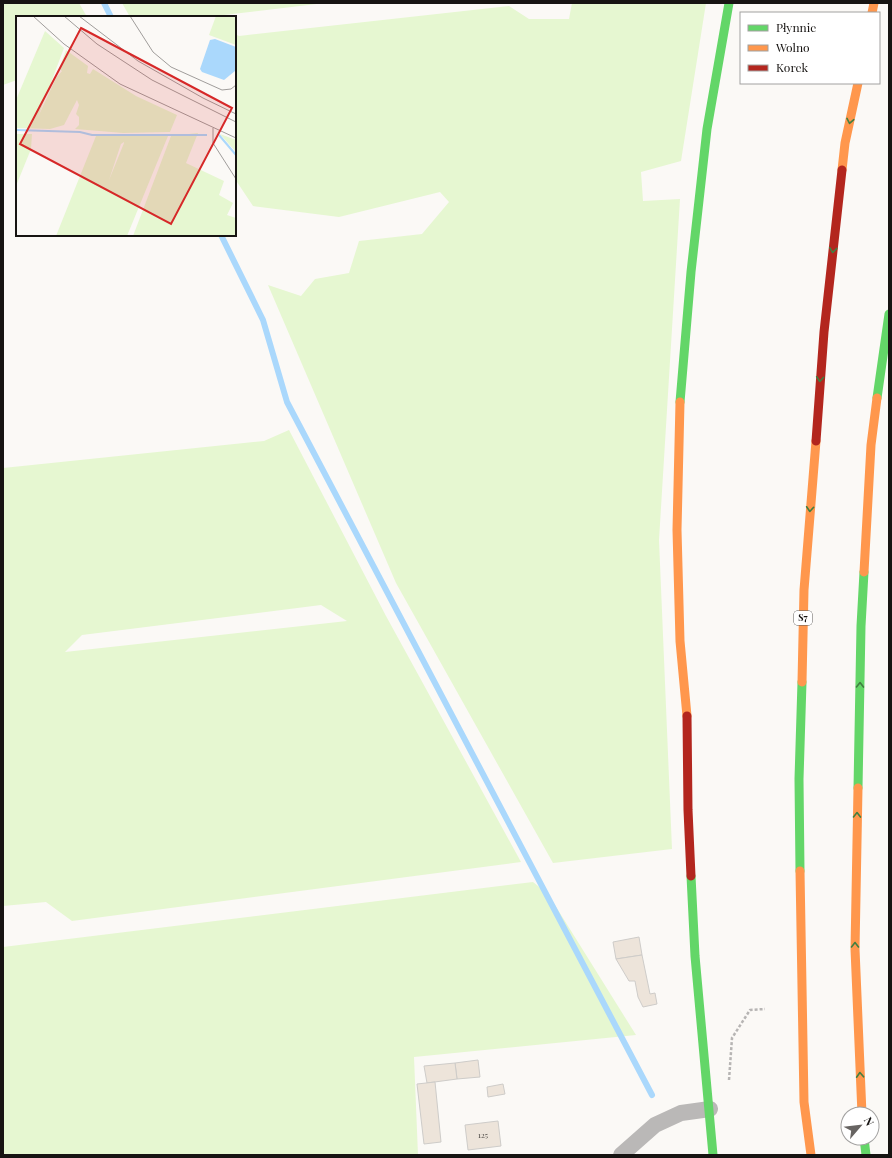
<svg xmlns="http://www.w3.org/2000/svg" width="892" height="1158" viewBox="0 0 892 1158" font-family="'Playfair Display',serif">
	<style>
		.green { fill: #e6f7d1; fill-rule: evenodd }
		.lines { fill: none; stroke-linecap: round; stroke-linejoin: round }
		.stream { stroke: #aad8fc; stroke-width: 6 }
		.building { fill: #ede4da; stroke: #ceccc9 }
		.path { stroke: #b7b5b4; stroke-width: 2.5; stroke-dasharray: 3 2; stroke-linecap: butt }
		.street { stroke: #bab8b7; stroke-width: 16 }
		.fast { stroke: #63d668; stroke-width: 9 }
		.slow { stroke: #ff974d; stroke-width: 9 }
		.jam { stroke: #b3261e; stroke-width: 9 }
		.oneway { stroke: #417f41 }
		.labels { text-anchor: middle; stroke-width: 3.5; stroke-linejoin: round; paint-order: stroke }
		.number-label { font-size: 8px; fill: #4c4844 }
		.shield { fill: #fff; stroke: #5d5a59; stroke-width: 1 }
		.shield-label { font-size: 9px; font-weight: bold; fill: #171412 }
		.inset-river { fill: none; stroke: #aad8fc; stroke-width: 2 }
		.inset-road { fill: none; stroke: #a09d9b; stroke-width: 1 }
		.view { fill: #d62828; fill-opacity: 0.15; stroke: #d62828; stroke-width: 2 }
		.inset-edge { fill: none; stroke: #171412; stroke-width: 2 }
	</style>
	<rect width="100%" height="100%" fill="#fbf9f6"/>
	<g class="green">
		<polygon points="3,3 79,3 87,17 17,17 17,80 3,85"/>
		<polygon points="122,3 325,3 224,15 223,17 130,17"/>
		<polygon points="572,3 706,3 681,161 641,172 643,201 680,199 659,540 672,849 553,863 396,583 268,285 301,296 315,279 349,273 359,241 422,234 449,202 440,192 339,217 253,206 235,179 235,34 239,36 509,6 529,19 569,19"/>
		<path d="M 289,430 L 386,616 L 521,862 L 72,921 L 46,902 L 3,906 L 3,468 L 264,441 ZM 321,605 L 347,621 L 65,652 L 82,635 Z"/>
		<polygon points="533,882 548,894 636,1035 414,1057 418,1155 3,1155 3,947"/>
	</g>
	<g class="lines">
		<g class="stream">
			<polyline points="104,3 111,17"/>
			<polyline points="221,235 263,320 287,402 652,1095"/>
		</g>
	</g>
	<g class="building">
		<polygon points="639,937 642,955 616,959 613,942"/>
		<polygon points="642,955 650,994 655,993 657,1004 643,1007 638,997 635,981 629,981 616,959"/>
		<polygon points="478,1060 480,1077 457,1079 455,1063"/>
		<polygon points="455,1063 457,1079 427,1083 424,1066"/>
		<polygon points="435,1082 441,1142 424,1144 417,1084"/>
		<polygon points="503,1084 505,1094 488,1097 487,1087"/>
		<polygon points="498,1121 501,1146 468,1150 465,1125"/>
	</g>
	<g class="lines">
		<polyline class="path" points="729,1080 732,1038 750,1010 765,1009"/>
		<polyline class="street" points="621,1155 655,1125 681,1113 710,1109"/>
		<g class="fast">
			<polyline points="877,398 889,314"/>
			<polyline points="680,402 691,272 707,129 729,3"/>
			<polyline points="858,788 861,626 864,572"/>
			<polyline points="800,871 799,779 802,682"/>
			<polyline points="691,876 695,956 713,1155"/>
			<polyline points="864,1138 866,1155"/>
		</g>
		<g class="slow">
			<polyline points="872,13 874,3"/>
			<polyline points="842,170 845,143 858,83"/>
			<polyline points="680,402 677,530 680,641 687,716"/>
			<polyline points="864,572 871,445 877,398"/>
			<polyline points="802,682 804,590 816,441"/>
			<polyline points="858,788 855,949 862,1114"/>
			<polyline points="800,871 804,1102 811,1155"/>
		</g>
		<g class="jam">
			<polyline points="816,441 824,332 842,170"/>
			<polyline points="687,716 688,810 691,876"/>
		</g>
	</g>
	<defs><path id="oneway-chevron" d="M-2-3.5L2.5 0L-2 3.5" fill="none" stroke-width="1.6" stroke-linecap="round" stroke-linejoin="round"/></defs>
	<g class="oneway">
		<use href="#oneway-chevron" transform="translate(850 121) rotate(101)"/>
		<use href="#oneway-chevron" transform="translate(833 250) rotate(97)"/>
		<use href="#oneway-chevron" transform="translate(820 379) rotate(94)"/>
		<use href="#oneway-chevron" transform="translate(810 509) rotate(94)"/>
		<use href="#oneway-chevron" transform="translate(860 685) rotate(-89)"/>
		<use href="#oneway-chevron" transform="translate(857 815) rotate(-89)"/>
		<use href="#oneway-chevron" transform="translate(855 945) rotate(-90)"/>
		<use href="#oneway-chevron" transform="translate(860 1075) rotate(-93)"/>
	</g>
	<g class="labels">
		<g class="number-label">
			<text x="483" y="1138">125</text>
		</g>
		<rect class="shield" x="794" y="611" width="18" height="14" rx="3"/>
		<g class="shield-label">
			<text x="803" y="621">S7</text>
		</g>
	</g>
	<g transform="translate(16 16)">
		<rect width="220" height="220" fill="#fbf9f6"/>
		<path d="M 200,0 L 220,0 L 220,29 L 193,19 ZM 29,15 L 48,32 L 22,101 L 40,62 L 46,55 L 43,53 L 50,34 L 72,50 L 71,57 L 74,58 L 77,53 L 120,80 L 161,99 L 154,116 L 107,117 L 59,113 L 63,109 L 63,101 L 60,98 L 63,89 L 61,84 L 48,109 L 34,113 L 0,112 L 0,84 ZM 182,117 L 170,147 L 208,165 L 203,179 L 217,187 L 211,199 L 220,202 L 220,220 L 117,220 L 155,120 ZM 0,118 L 16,118 L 15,133 L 0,170 ZM 204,118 L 220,124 L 220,136 ZM 80,120 L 152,120 L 111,220 L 40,220 ZM 108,126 L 108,127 L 93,164 L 105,128 Z" fill="#e6f7d1" fill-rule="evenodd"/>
		<path d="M 199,23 L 220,31 L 219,55 L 208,64 L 186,56 L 184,53 L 194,24 Z" fill="#aad8fc"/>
		<path class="inset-river" d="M 0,114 L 64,116 L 76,119 L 191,119M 203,119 L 220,139"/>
		<path class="inset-road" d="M 17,0 L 48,28 L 104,68 L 220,122M 48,0 L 81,28 L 136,64 L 220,106M 63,0 L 122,45 L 187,82 L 220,98M 114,0 L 137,36 L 155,51 L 206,74 L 215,73 L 220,69M 197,112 L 197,127 L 220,163"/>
		<path class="view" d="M 65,12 L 216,92 L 155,208 L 4,128 Z"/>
		<rect width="220" height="220" class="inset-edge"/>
	</g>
	<rect width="892" height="1158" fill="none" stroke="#171412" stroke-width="8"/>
	<rect x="740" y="12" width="140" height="72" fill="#ffffff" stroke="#a2a1a0"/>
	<rect x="748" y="25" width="20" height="6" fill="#63d668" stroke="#a2a1a0"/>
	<text x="776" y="32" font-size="12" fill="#171412">Płynnie</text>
	<rect x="748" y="45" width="20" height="6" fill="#ff974d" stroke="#a2a1a0"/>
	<text x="776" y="52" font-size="12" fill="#171412">Wolno</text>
	<rect x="748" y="65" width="20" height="6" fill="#b3261e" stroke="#a2a1a0"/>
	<text x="776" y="72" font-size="12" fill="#171412">Korek</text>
	<g transform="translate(860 1126) rotate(62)"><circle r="19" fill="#ffffff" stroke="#a2a1a0"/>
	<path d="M0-3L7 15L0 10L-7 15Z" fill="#676462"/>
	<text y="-6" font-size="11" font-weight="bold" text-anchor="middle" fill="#171412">N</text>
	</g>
</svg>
